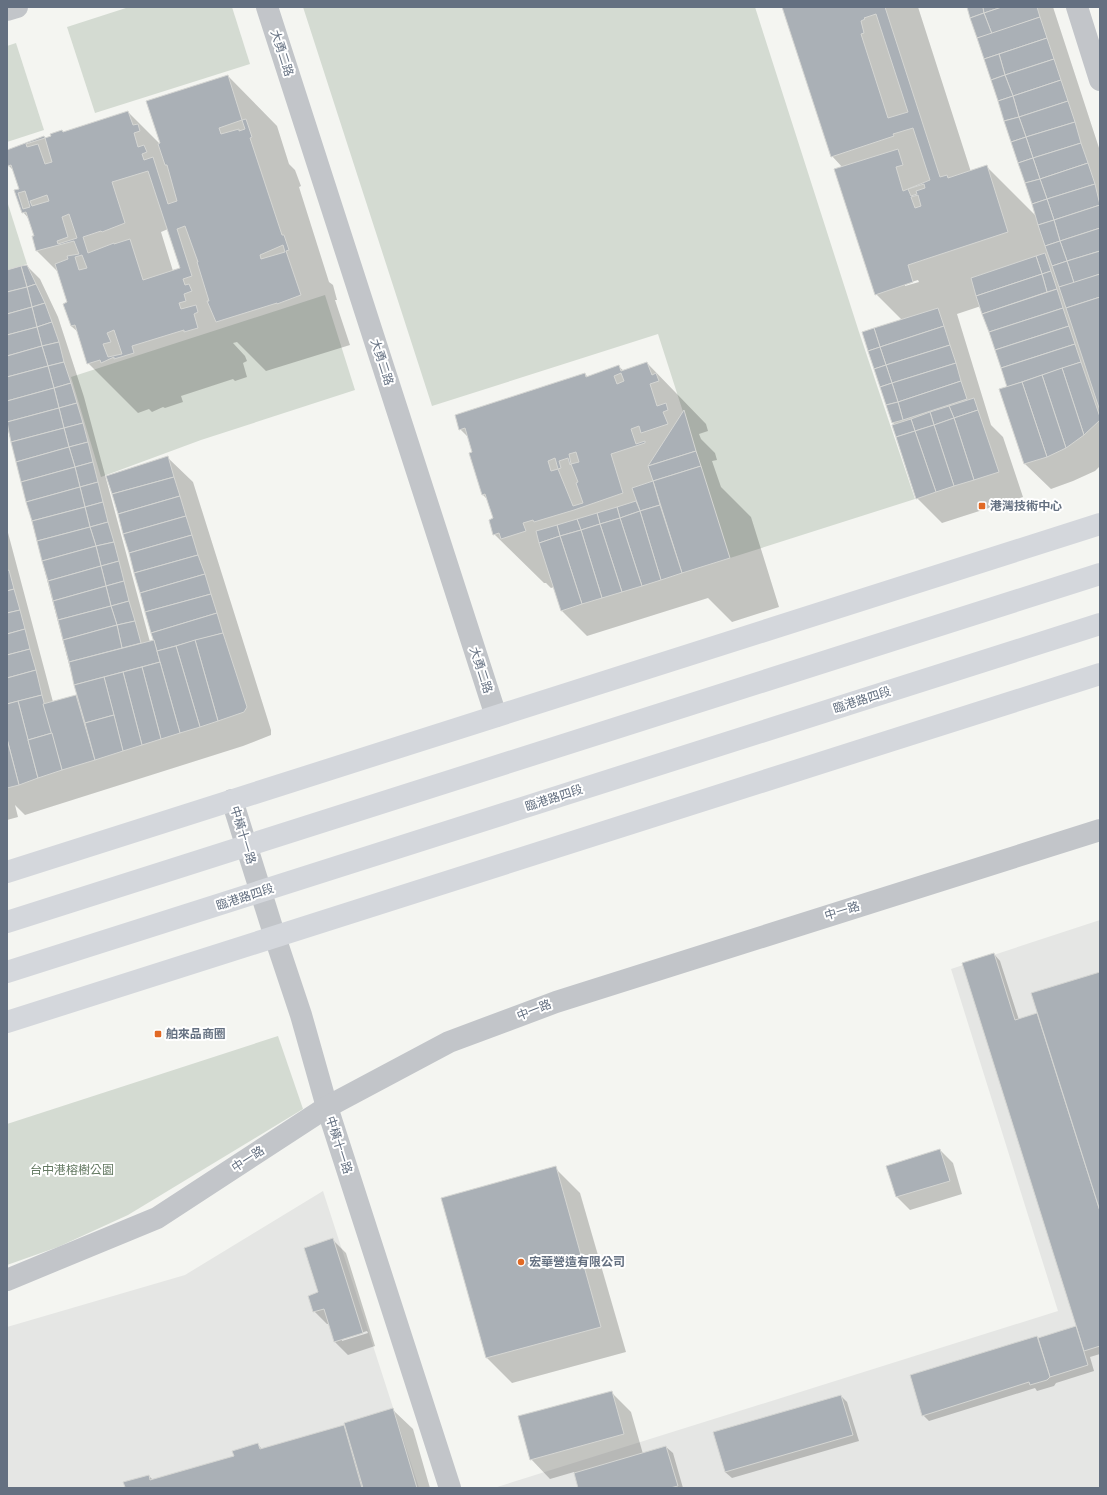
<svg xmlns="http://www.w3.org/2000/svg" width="1107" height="1495" viewBox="0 0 1107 1495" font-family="'DM Sans','Noto Sans TC',sans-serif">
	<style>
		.built { fill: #e5e6e4 }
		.green { fill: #d4dbd2 }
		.shadow { fill: #0003; fill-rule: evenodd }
		.building { fill: #aab0b6; stroke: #d5d6d3; fill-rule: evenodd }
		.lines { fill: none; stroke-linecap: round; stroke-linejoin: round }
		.minor { stroke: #c2c5c9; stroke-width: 22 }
		.tertiary { stroke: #c2c5c9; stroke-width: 22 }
		.primary { stroke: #d4d7dc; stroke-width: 22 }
		.poi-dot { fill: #e16924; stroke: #fff; stroke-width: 1.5 }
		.labels { text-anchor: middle; stroke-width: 4; stroke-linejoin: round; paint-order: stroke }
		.street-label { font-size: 12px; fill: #647081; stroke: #fff }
		.poi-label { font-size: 12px; font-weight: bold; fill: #647081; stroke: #fff; text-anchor: start }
		.park-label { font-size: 12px; fill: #647962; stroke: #fff }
	</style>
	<rect width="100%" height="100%" fill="#f4f5f1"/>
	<g class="built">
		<polygon points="1100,920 1100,1488 494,1488 1058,1311 951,969"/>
		<polygon points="323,1191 419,1488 7,1488 7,1327 185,1275"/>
	</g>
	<g class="green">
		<polygon points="129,7 232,7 250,64 95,113 67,27"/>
		<polygon points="303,7 755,7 859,332 915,499 730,558 658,334 432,406"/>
		<polygon points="16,43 44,130 7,142 7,46"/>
		<polygon points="7,201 27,264 7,270"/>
		<polygon points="325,295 355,390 201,440 101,477 71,377"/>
		<polygon points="278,1036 303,1109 128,1215 58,1247 7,1265 7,1124"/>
	</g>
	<g class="shadow">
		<path d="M 783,7 L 918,7 L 971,172 L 987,167 L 1036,216 L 968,7 L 1053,7 L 1100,151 L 1100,466 L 1095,471 L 1073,481 L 1051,489 L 1025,464 L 1000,390 L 1008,388 L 981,306 L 957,314 L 991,425 L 1003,437 L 1023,497 L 942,523 L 917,498 L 895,425 L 893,423 L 864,332 L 902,320 L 876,294 L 843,168 L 832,156 ZM 918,280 L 919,282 L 905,286 L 905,284 Z"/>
		<path d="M 228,76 L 277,126 L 289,164 L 295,170 L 301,186 L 299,187 L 329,282 L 333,285 L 337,300 L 335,300 L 350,345 L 266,371 L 237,342 L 233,343 L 245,356 L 247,361 L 243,363 L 247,377 L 235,381 L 233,379 L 181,396 L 183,402 L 165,408 L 163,407 L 152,412 L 149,409 L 138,413 L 88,363 L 78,332 L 71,326 L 68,303 L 59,273 L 37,251 L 33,237 L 35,237 L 29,219 L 23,212 L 16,191 L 20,190 L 13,170 L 9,166 L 7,151 L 44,137 L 46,139 L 128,112 L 162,146 ZM 168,229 L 181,268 L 173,271 L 161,232 Z"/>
		<polygon points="27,266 40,279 58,317 84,397 150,642 155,641 167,457 193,482 271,730 271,735 243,746 25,815 15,805 18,817 7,820 7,529 53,702 77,695 7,426 7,271"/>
		<polygon points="647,363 706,424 708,431 699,434 701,439 715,453 717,460 712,461 721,487 751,517 779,607 732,622 708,598 587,636 561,610 554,587 551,588 546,583 544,583 494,534 495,519 488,500 483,495 470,454 474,453 469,438 460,429 585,374 588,377 618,366 624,371"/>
		<polygon points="994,954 1000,961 1019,1020 1039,1014 1100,973 1100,1354 1090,1357 1094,1371 1056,1383 1054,1386 1037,1391 1035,1388 929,1421 923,1415 1036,1337 1038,1339 1078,1327"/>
		<polygon points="940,1150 953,1163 962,1194 910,1210 897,1197"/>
		<polygon points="555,1168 580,1193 626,1352 512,1383 487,1358"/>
		<path d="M 333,1240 L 346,1253 L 375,1346 L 348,1355 L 335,1342 L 329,1324 L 327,1324 L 314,1311 ZM 367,1331 L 368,1333 L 342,1341 L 342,1339 Z"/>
		<polygon points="611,1392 631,1412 643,1454 666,1447 673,1453 683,1488 579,1488 574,1472 550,1479 531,1459"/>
		<polygon points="841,1396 847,1402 859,1441 732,1478 725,1472"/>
		<polygon points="393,1410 413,1429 430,1488 126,1488 149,1476 153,1480 236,1457 258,1445 262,1449 343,1426 347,1429"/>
	</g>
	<g class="building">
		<path d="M 782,7 L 885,7 L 940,177 L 947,175 L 948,178 L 987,165 L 1008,232 L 908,265 L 913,282 L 875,295 L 834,169 L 898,149 L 903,165 L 896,167 L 903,191 L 930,180 L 913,128 L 893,134 L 894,136 L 831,157 ZM 876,14 L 908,112 L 888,118 L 861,34 L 864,33 L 861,21 L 865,19 L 864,18 ZM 924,184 L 925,188 L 916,191 L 917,194 L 911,196 L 908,189 ZM 918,195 L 921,206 L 915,208 L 911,197 Z"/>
		<polygon points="967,7 983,7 984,13 970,18"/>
		<polygon points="983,7 1002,7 984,13"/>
		<polygon points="1002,7 1037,7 1040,17 992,34 984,13"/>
		<polygon points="984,13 992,34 977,38 970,18"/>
		<polygon points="1040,17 1047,38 984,59 977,38"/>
		<polygon points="1047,38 1054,59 1005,75 999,54"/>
		<polygon points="999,54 1005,75 991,80 984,59"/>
		<polygon points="1054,59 1061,80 1013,96 1005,75"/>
		<path d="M 228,75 L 242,120 L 246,119 L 252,137 L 250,138 L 282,235 L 284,235 L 289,250 L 286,251 L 301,295 L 277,304 L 277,303 L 216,322 L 207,301 L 209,301 L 197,262 L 198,262 L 185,226 L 177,229 L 192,276 L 183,279 L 185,285 L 189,284 L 192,291 L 184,294 L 186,301 L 179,303 L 181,309 L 196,305 L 198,312 L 194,314 L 198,328 L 184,332 L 184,330 L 132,346 L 134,353 L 114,359 L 114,357 L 101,363 L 100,360 L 87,364 L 75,325 L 71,326 L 63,304 L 67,302 L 55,264 L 68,259 L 67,256 L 79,254 L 74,241 L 36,251 L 32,236 L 34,236 L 26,212 L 22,213 L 14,190 L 19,189 L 11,165 L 8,166 L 7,162 L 7,150 L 44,136 L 45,138 L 51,136 L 50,134 L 62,130 L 63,132 L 128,111 L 133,125 L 138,124 L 140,131 L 134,133 L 138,147 L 144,145 L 147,152 L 142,154 L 144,160 L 153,157 L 168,204 L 177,201 L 167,165 L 165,165 L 158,144 L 160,143 L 146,101 ZM 242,120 L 245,129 L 239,131 L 239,129 L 221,134 L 219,128 ZM 45,138 L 52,162 L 45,164 L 38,144 L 27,147 L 26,144 ZM 148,171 L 180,268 L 143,280 L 130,239 L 114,244 L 114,243 L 88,253 L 83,237 L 101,231 L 102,232 L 125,223 L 112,182 ZM 25,191 L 30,207 L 23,209 L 18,193 ZM 47,195 L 49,201 L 32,206 L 30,201 ZM 69,214 L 77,238 L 58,244 L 57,241 L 68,237 L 62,217 ZM 283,245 L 285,252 L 261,259 L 260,255 ZM 82,255 L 87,268 L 79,270 L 75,257 ZM 114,330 L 122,354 L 108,357 L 103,344 L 111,342 L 107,333 Z"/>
		<polygon points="1005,75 1013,96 998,101 991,80"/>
		<polygon points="1061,80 1068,101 1019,117 1013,96"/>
		<polygon points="1013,96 1019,117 1004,121 998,101"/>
		<polygon points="1068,101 1075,122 1026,137 1019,117"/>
		<polygon points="1019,117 1026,137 1011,142 1004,121"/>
		<polygon points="1075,122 1081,143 1033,158 1026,137"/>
		<polygon points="1026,137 1033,158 1018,163 1011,142"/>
		<polygon points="1081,143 1088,163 1040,179 1033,158"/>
		<polygon points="1033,158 1040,179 1025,183 1018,163"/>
		<polygon points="1088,163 1095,184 1047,199 1040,179"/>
		<polygon points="1040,179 1047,199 1032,204 1025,183"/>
		<polygon points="1095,184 1100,205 1054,220 1047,199"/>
		<polygon points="1047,199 1054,220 1038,225 1032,204"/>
		<polygon points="1100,205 1100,228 1060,241 1054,220"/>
		<polygon points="1054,220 1060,241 1045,246 1038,225"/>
		<polygon points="1100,228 1100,251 1067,261 1060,241"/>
		<polygon points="1060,241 1067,261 1052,266 1045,246"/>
		<polygon points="1100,251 1100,274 1074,283 1067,261"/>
		<polygon points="1045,253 1051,271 1042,274 1036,256"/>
		<polygon points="1036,256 1042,274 976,296 971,278"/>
		<polygon points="1067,261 1074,283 1059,287 1052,266"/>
		<polygon points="27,265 36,284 27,287 21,266"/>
		<polygon points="21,266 27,287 7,292 7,270"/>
		<polygon points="1051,271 1057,289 1047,292 1042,274"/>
		<polygon points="1042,274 1047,292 982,314 976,296"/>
		<polygon points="1100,274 1100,297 1066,308 1059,287"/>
		<polygon points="36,284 45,303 32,307 27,287"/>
		<polygon points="27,287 32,307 7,314 7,292"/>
		<polygon points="1057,289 1063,308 989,332 982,314"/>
		<polygon points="1100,297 1100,411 1066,308"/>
		<polygon points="45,303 52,322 37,327 32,307"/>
		<polygon points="32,307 37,327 7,335 7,314"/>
		<polygon points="938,308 944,326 880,347 874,328"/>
		<polygon points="1063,308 1069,326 995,350 989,332"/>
		<polygon points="52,322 59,342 42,346 37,327"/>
		<polygon points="944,326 950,345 886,365 880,347"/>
		<polygon points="1069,326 1075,344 1001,368 995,350"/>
		<polygon points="37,327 42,346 7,356 7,335"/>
		<polygon points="874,328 880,347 868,351 862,332"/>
		<polygon points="59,342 64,362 48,366 42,346"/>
		<polygon points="1075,344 1081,362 1007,387 1001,368"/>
		<polygon points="950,345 956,363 892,383 886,365"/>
		<polygon points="42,346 48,366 7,377 7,356"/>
		<polygon points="880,347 886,365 874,369 868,351"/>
		<polygon points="64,362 71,383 54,388 48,366"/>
		<path d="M 647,362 L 652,375 L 656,373 L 659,381 L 650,384 L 657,406 L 666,403 L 668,410 L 663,412 L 668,424 L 641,433 L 639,426 L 631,429 L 636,444 L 645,441 L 645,443 L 611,454 L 623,493 L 574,510 L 534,522 L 533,520 L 523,523 L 526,531 L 501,539 L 499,533 L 493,535 L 489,520 L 493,518 L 485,494 L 482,495 L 469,453 L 472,452 L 465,428 L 459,430 L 455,415 L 585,373 L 586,377 L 619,365 L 621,371 ZM 621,373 L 624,381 L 617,384 L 614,376 ZM 576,452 L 579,462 L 571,464 L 569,454 ZM 555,458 L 558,469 L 551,471 L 548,461 ZM 568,458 L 570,465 L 571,464 L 578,482 L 576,483 L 583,503 L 573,506 L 558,469 L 561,468 L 559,461 Z"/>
		<polygon points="1081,362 1100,417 1100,420 1084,435 1062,368"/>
		<polygon points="956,363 961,381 898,402 892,383"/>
		<polygon points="886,365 892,383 880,387 874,369"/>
		<polygon points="48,366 54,388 7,401 7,377"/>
		<polygon points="1062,368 1084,435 1066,448 1042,375"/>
		<polygon points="1042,375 1066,448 1047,457 1022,382"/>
		<polygon points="961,381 967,399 903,420 898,402"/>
		<polygon points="1022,382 1047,457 1024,464 999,389"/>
		<polygon points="71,383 77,403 59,408 54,388"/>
		<polygon points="892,383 898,402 886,405 880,387"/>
		<polygon points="54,388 59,408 7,422 7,401"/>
		<polygon points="974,398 978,410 954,418 949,406"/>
		<polygon points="898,402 903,420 892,423 886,405"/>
		<polygon points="77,403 83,423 64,428 59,408"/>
		<polygon points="949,406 954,418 934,425 930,412"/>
		<polygon points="59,408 64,428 11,442 7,422"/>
		<polygon points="684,410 696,451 648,466"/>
		<polygon points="978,410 999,472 974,480 954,418"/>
		<polygon points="930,412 934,425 915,431 911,419"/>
		<polygon points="954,418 974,480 954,486 934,425"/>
		<polygon points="911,419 915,431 896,437 892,425"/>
		<polygon points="83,423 88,442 69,447 64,428"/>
		<polygon points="934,425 954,486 936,492 915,431"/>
		<polygon points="64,428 69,447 16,462 11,442"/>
		<polygon points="915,431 936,492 916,499 896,437"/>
		<polygon points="88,442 93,462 75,467 69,447"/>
		<polygon points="69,447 75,467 21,482 16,462"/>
		<polygon points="696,451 701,466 653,481 648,466"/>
		<polygon points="168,456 174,477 112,494 106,476"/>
		<polygon points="93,462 98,482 80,487 75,467"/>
		<polygon points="701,466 730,558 682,573 653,481"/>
		<polygon points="75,467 80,487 26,502 21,482"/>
		<polygon points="174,477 180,496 118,514 112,494"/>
		<polygon points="653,481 660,505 640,511 632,488"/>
		<polygon points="98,482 103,502 85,507 80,487"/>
		<polygon points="80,487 85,507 32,521 26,502"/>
		<polygon points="180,496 186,516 123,534 118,514"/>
		<polygon points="636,501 640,511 620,518 617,507"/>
		<polygon points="103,502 108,522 90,527 85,507"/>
		<polygon points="660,505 682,573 661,580 640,511"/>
		<polygon points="85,507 90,527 37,541 32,521"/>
		<polygon points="617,507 620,518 600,524 597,513"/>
		<polygon points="640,511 661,580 642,586 620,518"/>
		<polygon points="597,513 600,524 581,530 577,519"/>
		<polygon points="186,516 192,535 129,553 123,534"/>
		<polygon points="620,518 642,586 622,592 600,524"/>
		<polygon points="577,519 581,530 560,536 557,525"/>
		<polygon points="108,522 114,542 96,546 90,527"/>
		<polygon points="600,524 622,592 602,598 581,530"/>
		<polygon points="557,525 560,536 539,543 536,531"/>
		<polygon points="90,527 96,546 42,561 37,541"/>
		<polygon points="581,530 602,598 582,604 560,536"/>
		<polygon points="192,535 198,555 134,573 129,553"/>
		<polygon points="560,536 582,604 561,611 539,543"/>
		<polygon points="114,542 119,561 101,566 96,546"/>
		<polygon points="96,546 101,566 48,581 42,561"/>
		<polygon points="198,555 205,574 140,593 134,573"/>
		<polygon points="119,561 124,581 106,586 101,566"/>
		<polygon points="101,566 106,586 53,601 48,581"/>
		<polygon points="9,570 14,589 7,591 7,571"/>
		<polygon points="205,574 211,594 145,612 140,593"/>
		<polygon points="124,581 129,601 111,606 106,586"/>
		<polygon points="106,586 111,606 58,620 53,601"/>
		<polygon points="14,589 20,610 7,613 7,591"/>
		<polygon points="211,594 217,613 151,633 145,612"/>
		<polygon points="129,601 135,621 117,625 111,606"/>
		<polygon points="111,606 117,625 63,640 58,620"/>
		<polygon points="20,610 25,629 7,634 7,613"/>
		<polygon points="217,613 223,633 157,651 151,633"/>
		<polygon points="135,621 141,643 122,648 117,625"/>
		<polygon points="117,625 122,648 69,662 63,640"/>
		<polygon points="25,629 30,649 7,655 7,634"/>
		<polygon points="223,633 247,707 244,712 218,721 195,640"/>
		<polygon points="154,640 160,662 74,685 69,662"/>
		<polygon points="195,640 218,721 200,727 176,646"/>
		<polygon points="176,646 200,727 180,733 157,651"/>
		<polygon points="30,649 36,670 7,678 7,655"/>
		<polygon points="160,662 180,733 161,739 142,667"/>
		<polygon points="142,667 161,739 142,745 123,672"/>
		<polygon points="36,670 42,695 7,704 7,678"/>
		<polygon points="123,672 142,745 123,751 104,677"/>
		<polygon points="104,677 114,715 85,723 74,685"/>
		<polygon points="42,695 52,733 28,740 18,701"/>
		<polygon points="76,695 95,760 62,770 43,704"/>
		<polygon points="18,701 38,778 19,785 7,739 7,704"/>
		<polygon points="114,715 123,751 95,760 85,723"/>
		<polygon points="52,733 62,770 38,778 28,740"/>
		<polygon points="7,739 19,785 7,788"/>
		<polygon points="994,953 1015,1020 1037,1013 1100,1211 1100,1346 1084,1351 962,963"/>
		<polygon points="1100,972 1100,1211 1031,993"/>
		<polygon points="940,1149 950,1181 896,1197 886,1166"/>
		<polygon points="556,1166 601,1327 486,1358 441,1198"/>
		<polygon points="333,1238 363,1333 334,1342 324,1309 313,1312 308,1296 318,1292 304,1248"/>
		<polygon points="1076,1326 1088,1365 1050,1377 1038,1338"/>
		<polygon points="1037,1336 1050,1377 1047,1380 1030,1385 1029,1382 922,1416 910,1375"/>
		<polygon points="612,1391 624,1434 530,1460 518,1416"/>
		<polygon points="841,1395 853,1435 725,1472 713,1432"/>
		<polygon points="393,1408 417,1488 363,1488 344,1423"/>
		<polygon points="344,1425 362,1488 123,1488 125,1487 123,1482 149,1475 150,1480 234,1456 232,1451 258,1443 260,1449"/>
		<polygon points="666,1446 678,1486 670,1488 578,1488 574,1473"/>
	</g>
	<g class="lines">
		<g class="minor">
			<polyline points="267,7 496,716"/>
			<polyline points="7,10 17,7"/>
			<polyline points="232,800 275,937 301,1015 327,1107 450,1488"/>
			<polyline points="7,1280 157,1218 327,1107 449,1042 556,1002 1100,830"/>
		</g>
		<polyline class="tertiary" points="1077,7 1100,80"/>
		<g class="primary">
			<polyline points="7,872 1100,524"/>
			<polyline points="7,922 1100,574"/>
			<polyline points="7,972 1100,624"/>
			<polyline points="7,1022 1100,674"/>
		</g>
	</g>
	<g class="poi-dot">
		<rect x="978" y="502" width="8" height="8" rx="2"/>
		<rect x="154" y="1030" width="8" height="8" rx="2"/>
		<circle cx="521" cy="1262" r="4"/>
	</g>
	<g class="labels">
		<g class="street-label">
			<text transform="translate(282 53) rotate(72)" y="4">大勇二路</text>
			<text transform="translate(382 362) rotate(72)" y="4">大勇二路</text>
			<text transform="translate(481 670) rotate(72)" y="4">大勇二路</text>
			<text transform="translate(862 700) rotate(-18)" y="4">臨港路四段</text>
			<text transform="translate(554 798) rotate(-18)" y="4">臨港路四段</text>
			<text transform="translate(243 835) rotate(73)" y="4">中橫十一路</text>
			<text transform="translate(245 897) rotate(-18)" y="4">臨港路四段</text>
			<text transform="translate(842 911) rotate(-17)" y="4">中一路</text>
			<text transform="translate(534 1010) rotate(-21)" y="4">中一路</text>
			<text transform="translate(339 1145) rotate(72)" y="4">中橫十一路</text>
			<text transform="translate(248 1159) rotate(-33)" y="4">中一路</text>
		</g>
		<g class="poi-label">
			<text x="990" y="510">港灣技術中心</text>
			<text x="166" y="1038">舶來品商圈</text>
			<text x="529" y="1266">宏華營造有限公司</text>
		</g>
		<g class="park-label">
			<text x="72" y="1174">台中港榕樹公園</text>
		</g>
	</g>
	<rect width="1107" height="1495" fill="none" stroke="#647081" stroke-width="16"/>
</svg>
